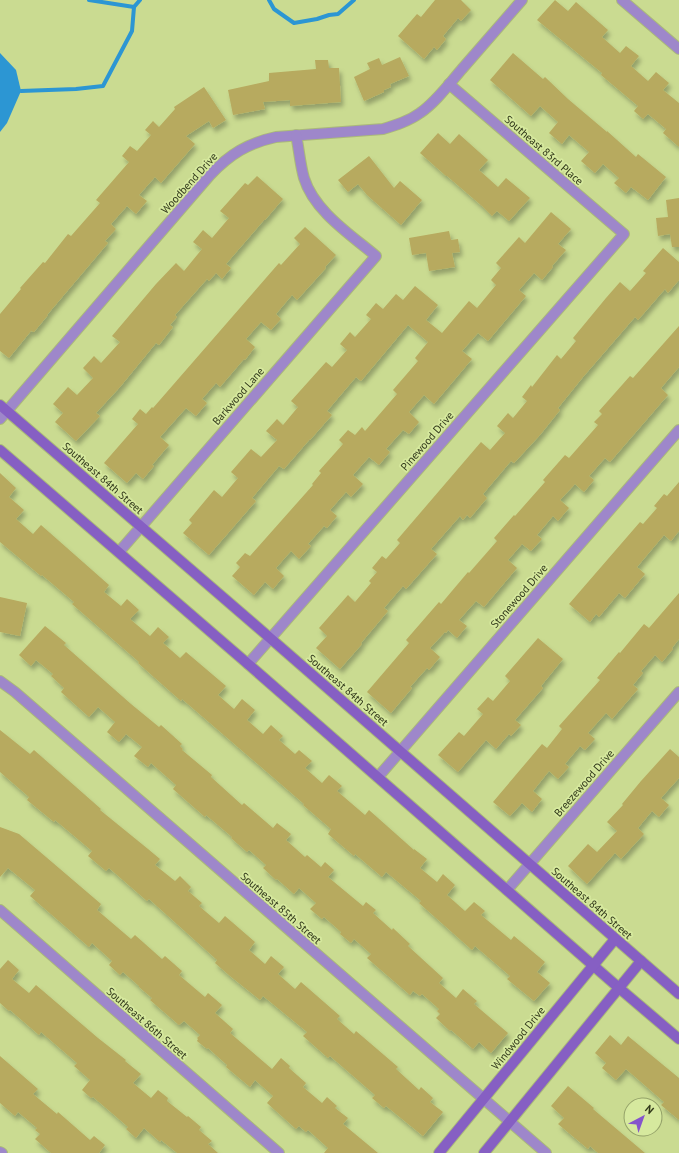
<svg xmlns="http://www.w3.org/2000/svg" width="679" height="1153" viewBox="0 0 679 1153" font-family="'PT Sans',sans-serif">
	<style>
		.water { fill: #2c96d3 }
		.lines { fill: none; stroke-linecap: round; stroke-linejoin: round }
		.stream { stroke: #2c96d3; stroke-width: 4 }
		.building { fill: #b7aa5e; filter: url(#shadow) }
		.street-casing { stroke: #abba79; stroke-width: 12 }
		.secondary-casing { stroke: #abba79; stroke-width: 12 }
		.street { stroke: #9e87ca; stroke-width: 10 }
		.secondary { stroke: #865fc3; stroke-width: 10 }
		.labels { text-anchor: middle; stroke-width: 3.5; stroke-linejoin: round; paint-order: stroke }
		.street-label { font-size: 11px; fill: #31381a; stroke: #d6e99e }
	</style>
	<defs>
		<filter id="shadow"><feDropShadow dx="2.5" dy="4.5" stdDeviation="2" flood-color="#0004"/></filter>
	</defs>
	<rect width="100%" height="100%" fill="#cadb91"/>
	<polygon class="water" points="0,53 16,70 21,91 7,123 0,132"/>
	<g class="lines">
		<g class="stream">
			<polyline points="89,0 134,7 140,0"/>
			<polyline points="269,0 274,9 294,23 317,19 329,15 338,14 354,0"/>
			<polyline points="21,91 76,89 103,86 132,31 134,7"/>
		</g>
	</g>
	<g class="building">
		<polygon points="435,0 461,0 471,10 461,21 458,18 443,36 446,39 437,50 434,47 424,59 398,36 417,14 421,17"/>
		<polygon points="555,0 568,11 576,2 608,30 602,37 620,53 626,46 639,56 631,66 648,81 656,72 669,83 663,90 679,103 679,147 663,133 666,129 648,114 643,119 634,111 638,106 601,75 602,73 537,20"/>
		<polygon points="513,53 543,79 545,77 568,99 607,132 607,131 636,157 638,154 666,177 648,200 631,187 626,193 614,183 619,178 603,164 595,173 581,161 589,152 569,135 562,144 549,133 558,122 540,106 531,116 490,80"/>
		<polygon points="400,57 409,76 390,84 391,87 384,90 384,92 364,101 354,77 370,69 367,63 379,58 382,65"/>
		<polygon points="315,60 328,60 329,68 339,68 341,102 290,106 290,100 263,102 265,109 233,115 228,90 269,81 269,73 316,69"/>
		<polygon points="204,87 226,120 213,128 209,121 186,136 195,144 161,183 155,177 139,195 147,201 136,214 127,206 111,224 116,229 105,241 108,243 47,315 48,315 34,332 31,331 9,358 0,351 0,314 21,289 20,288 43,262 45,263 68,234 71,236 100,203 96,200 129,162 122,156 130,146 137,151 151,135 145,130 153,121 159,127 175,109 174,107"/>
		<polygon points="438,133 450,144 459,134 488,160 479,170 498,187 506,178 530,198 509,221 497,211 492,216 482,206 447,176 446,176 420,153"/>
		<polygon points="369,156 394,188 400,181 422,200 401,225 367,195 358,184 348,192 338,180"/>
		<polygon points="257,176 283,199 265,220 264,220 226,264 231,268 222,279 216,273 209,281 207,279 175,315 177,317 170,325 173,327 159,345 156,343 120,387 96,413 100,416 76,441 55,422 63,413 53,404 68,387 77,395 93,378 83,368 94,356 101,363 120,342 112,336 156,284 176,263 184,271 202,249 193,242 203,230 212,238 229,218 220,211 245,183 248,185"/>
		<polygon points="679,198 679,247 672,247 670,234 658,236 656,218 668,217 666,200"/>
		<polygon points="551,212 571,229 558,244 566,250 552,266 553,267 542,280 534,273 519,290 526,296 488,341 478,333 462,351 472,359 434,404 424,395 409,412 419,422 409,434 403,430 386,449 390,452 379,465 369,457 353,475 363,484 351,497 346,492 330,510 337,516 327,528 324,526 308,544 311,546 299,559 291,551 276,568 284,576 273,589 265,582 254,595 232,576 240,567 236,563 245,553 250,556 313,485 312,484 321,473 319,471 343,444 339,440 348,430 355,435 362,427 365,431 397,394 393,390 418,361 415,358 428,342 408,325 361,381 356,377 327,411 332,415 310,440 310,439 284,469 279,466 252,498 256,501 209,555 183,533 192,523 189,520 214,490 222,497 238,478 231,472 251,449 261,457 277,440 266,431 277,419 283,425 298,407 291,401 326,362 332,367 347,350 340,344 350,332 355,337 371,319 366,315 376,303 383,309 396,294 403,300 415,286 438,305 426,320 442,333 469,301 477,308 496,285 491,280 501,268 496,263 519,237 525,243"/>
		<polygon points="305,227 336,255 325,267 326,268 297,300 292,295 276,314 281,319 271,330 261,322 246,339 255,347 245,360 244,359 220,387 216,383 202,399 207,403 196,416 186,408 160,437 169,445 152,465 154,466 143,479 136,473 127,483 104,463 138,424 132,419 140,409 146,414 152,407 153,408 279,263 281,265 300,244 294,238"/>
		<polygon points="449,231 451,240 458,239 460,252 452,253 455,267 429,271 426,253 412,255 409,238"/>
		<polygon points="663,248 679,262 679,280 668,293 665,289 638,320 635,317 583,377 558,408 560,410 540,435 514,463 511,461 483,494 487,498 470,518 467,515 463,520 460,516 431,549 437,554 406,589 403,586 384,608 388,611 361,643 362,644 340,669 316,648 327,636 319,628 348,595 355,602 371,583 369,581 377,572 372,568 382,556 386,559 400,543 397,540 481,442 490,450 505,433 497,426 508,413 513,418 527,401 522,397 531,385 532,387 557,355 561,359 576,341 573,338 606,298 620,282 630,291 646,273 643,271"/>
		<polygon points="679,326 679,367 661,388 668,395 610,462 605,458 589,476 594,480 584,492 575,484 560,500 569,508 558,521 553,516 537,535 542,539 531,551 522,544 508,560 517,568 484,607 476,601 459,620 467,626 457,638 448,630 446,633 445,632 430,648 440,657 429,670 427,668 410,687 412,688 391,713 367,692 409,643 406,640 439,602 441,604 468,572 469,573 497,541 494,538 514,515 515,516 545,482 543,480 565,455 569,458 598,425 594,422 602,414 599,411 630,376 633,378"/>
		<polygon points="0,473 16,488 9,497 24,510 16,519 33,534 41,525 109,585 104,592 121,606 127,599 139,610 130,619 150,636 158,627 169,637 163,643 180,658 186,652 226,686 218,695 234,709 242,699 255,710 247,720 263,734 271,725 283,736 279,740 295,754 299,750 312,761 305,768 322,783 329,775 342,786 337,791 365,815 369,810 414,850 414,849 427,859 420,868 437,882 443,874 455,885 447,895 465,911 474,902 485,911 481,915 511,940 514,936 545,962 537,972 550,983 534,1001 507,979 510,976 475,946 472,950 419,903 421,901 386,872 382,877 355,854 354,856 328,834 331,829 303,805 304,804 182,699 181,701 138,663 139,662 72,604 74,602 42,575 41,576 0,542"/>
		<polygon points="679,482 679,531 671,541 664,535 637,567 645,574 625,598 619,593 599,617 596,614 590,622 569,604 640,522 643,524 657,508 654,506 664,494 667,496"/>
		<polygon points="679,593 679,639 672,648 673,649 662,662 655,655 641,671 643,673 633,685 638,689 612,719 606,713 588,733 595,739 585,750 580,746 565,764 569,767 558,779 549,771 533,791 542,799 532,812 522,803 510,816 493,802 542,744 547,748 562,729 559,726 600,680 597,678 619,652 620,653 644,624 649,628"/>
		<polygon points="0,597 27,603 20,636 0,632"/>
		<polygon points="45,626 66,643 64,645 131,704 159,727 161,725 182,744 180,746 183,749 182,750 212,775 211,777 242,805 244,803 273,828 277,823 291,834 286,840 305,857 307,855 321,867 325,862 334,870 328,877 363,906 366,902 376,910 373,913 392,930 393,928 410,944 408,946 443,978 439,983 456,998 463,989 477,1001 474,1004 508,1033 491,1053 479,1042 473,1049 451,1030 450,1031 436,1018 440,1014 437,1011 439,1009 422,994 420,996 413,991 410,995 367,958 371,954 354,939 351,943 340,934 341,932 324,917 322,919 310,909 316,903 299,888 294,894 277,879 276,880 263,868 266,865 249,850 247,852 231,838 232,837 206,815 205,817 173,789 176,785 151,763 148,767 134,756 142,747 126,734 119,742 107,732 115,722 98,707 89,717 61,692 64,688 51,676 53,674 36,660 31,666 19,655"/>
		<polygon points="538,638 563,659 541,686 543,688 515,720 521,725 511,736 509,734 496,749 486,740 458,772 438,755 459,732 464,736 483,714 477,709 488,697 493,701 510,681 505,676"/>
		<polygon points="0,730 30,754 34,750 101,809 100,810 148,849 160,859 155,865 175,881 180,876 191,887 188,891 202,903 199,906 219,923 225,916 255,942 249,950 265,964 271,956 284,967 278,974 295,989 301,982 340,1016 337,1019 354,1034 356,1031 398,1067 396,1069 419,1090 421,1087 433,1098 430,1102 443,1112 423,1136 386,1106 384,1108 372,1098 375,1095 330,1056 328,1058 303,1036 307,1032 263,996 260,1000 230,976 215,963 217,960 149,899 147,901 109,868 106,871 88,856 92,851 55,820 54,822 27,800 29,797 0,772"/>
		<polygon points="670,749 679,757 679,778 661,798 669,805 659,817 652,811 638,828 644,834 621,859 615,853 587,884 568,866 588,844 597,852 617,831 607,822 623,805 622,804 641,781"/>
		<polygon points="0,827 19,834 46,857 101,904 97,910 131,939 135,935 162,959 165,956 182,971 179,975 205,997 208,993 222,1005 215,1013 233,1029 230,1033 272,1069 281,1058 290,1066 289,1068 306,1083 303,1087 322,1103 327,1097 337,1106 335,1108 348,1118 343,1124 378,1153 324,1153 328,1148 308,1130 306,1132 299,1126 296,1129 267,1103 273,1096 255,1080 250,1087 226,1067 227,1065 208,1048 207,1049 197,1041 198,1039 197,1038 200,1035 184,1021 179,1025 150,1000 152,998 139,987 139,986 123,972 120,975 109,965 112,961 92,943 89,947 30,896 35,890 8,868 0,877"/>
		<polygon points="8,960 19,970 12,979 29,993 36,985 98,1038 126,1060 125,1061 141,1074 133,1083 151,1098 158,1090 168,1098 167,1101 187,1117 188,1116 201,1127 199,1130 212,1141 208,1144 218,1153 177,1153 161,1140 160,1142 144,1128 136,1138 126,1129 128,1127 113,1114 93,1097 91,1098 82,1090 90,1080 74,1066 77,1063 41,1032 39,1035 10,1010 9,1011 0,1003 0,969"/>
		<polygon points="610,1035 621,1045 628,1036 679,1078 679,1120 661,1105 664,1102 626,1069 616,1080 602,1068 606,1063 595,1053"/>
		<polygon points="0,1056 38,1089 33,1094 57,1114 58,1112 90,1140 94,1136 105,1145 99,1153 51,1153 35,1139 40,1134 35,1130 37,1128 18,1112 15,1116 0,1103"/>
		<polygon points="568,1086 594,1108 593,1109 645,1153 598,1153 590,1146 588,1149 558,1124 564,1118 551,1106"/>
	</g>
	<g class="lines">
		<g class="street-casing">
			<g id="street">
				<polyline points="622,0 679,49"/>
				<path d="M 0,419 L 210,175 C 230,154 248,143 276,137 L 383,129 C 396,125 409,121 420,113 C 436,102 449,84 462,69 C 482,46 502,23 522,0"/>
				<path d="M 119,552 L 376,256 C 351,235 314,211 304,178 C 300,164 299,149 296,135"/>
				<polyline points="248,664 624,234 449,84"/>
				<polyline points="0,681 15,692 546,1153"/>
				<polyline points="378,777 679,430"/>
				<polyline points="507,890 679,692"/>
				<polyline points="0,910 279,1153"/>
				<polyline points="0,1152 2,1153"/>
			</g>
		</g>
		<g class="secondary-casing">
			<g id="secondary">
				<polyline points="0,405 270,638 679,994"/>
				<polyline points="0,450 248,664 619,988 679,1039"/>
				<polyline points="439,1153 615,939"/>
				<polyline points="484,1153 641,961"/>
			</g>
		</g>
		<use href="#street" class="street"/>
		<use href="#secondary" class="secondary"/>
	</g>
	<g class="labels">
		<g class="street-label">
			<text transform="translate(544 150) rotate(41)" y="4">Southeast 83rd Place</text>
			<text transform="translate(189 183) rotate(-48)" y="4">Woodbend Drive</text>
			<text transform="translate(238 396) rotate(-49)" y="4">Barkwood Lane</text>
			<text transform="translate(427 441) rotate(-49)" y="4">Pinewood Drive</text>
			<text transform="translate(103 478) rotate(41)" y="4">Southeast 84th Street</text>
			<text transform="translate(519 596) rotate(-49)" y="4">Stonewood Drive</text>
			<text transform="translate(348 690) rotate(41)" y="4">Southeast 84th Street</text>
			<text transform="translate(584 783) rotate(-49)" y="4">Breezewood Drive</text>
			<text transform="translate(592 903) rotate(41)" y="4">Southeast 84th Street</text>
			<text transform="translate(281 908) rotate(41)" y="4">Southeast 85th Street</text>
			<text transform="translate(147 1023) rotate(41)" y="4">Southeast 86th Street</text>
			<text transform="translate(518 1038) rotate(-51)" y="4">Windwood Drive</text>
		</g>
	</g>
	<g transform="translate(643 1117) rotate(41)"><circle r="19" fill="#d6e99e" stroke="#94a269"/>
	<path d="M0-3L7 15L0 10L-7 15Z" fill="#8554cc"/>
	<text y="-6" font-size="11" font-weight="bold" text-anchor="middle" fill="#31381a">N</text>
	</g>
</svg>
